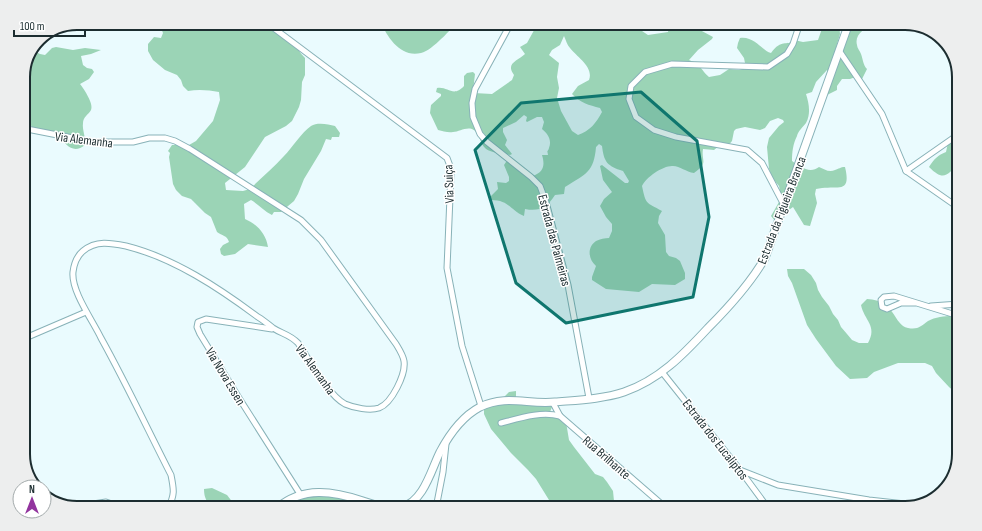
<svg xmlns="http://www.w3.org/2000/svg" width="982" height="531" viewBox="0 0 982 531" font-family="'Sofia Sans Condensed',sans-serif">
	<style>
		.forest { fill: #9bd4b6; fill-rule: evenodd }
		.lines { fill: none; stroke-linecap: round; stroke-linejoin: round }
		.minor-casing { stroke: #88b2b8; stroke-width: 7 }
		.major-casing { stroke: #88b2b8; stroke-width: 9 }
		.minor { stroke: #fff; stroke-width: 5 }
		.major { stroke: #fff; stroke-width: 7 }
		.marked { fill: #0f766e; fill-opacity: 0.2; stroke: #0f766e; stroke-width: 3; stroke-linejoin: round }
		.labels { text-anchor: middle; stroke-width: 3; stroke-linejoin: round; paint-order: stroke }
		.street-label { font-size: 13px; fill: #1c2d30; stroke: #fff }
		.rim { fill: none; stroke: #1c2d30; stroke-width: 2 }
	</style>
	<rect width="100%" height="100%" fill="#eafbfe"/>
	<g class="forest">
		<path d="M 159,23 L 277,23 C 279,31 287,36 293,43 C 297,48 300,53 305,58 L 305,75 L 302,82 L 301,100 L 299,107 L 292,121 L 286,126 L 265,137 L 245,167 L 225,183 L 226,190 L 243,191 L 250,189 C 261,178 273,168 284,156 C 292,148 302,132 311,126 C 317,122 328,124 335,126 L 340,133 L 339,137 L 332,137 L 331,140 L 326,139 L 321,151 L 304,179 L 298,194 L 294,201 L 281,212 L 274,212 L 272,215 C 264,211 258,204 251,200 L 244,204 L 245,219 C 257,224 266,234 268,247 L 248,244 L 235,254 L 224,256 L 221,254 L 220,249 L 223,245 L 229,242 C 227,235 222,236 217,232 L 211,217 L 205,213 L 191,199 L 182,196 L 176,190 L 173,184 L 169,157 L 170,153 L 168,151 L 172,145 L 189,145 L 196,141 L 213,121 L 220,100 L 219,92 C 209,90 198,89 188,91 L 183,86 L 181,80 L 177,75 L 165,70 L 153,60 L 148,51 L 148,44 L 154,37 L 161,38 L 163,33 Z"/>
		<path d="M 381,23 L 464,23 C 461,25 456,26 453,28 C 448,31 445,36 441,39 C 436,44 427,52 421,53 C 401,58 388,38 381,23 Z"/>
		<path d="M 538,23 L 630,23 L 648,35 L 668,32 L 670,23 L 695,23 L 700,30 L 713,37 L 712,39 L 698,50 L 689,60 C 702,65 700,69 709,77 L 720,75 L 729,69 L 739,70 L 746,68 L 744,58 L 737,48 L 738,43 L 740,38 C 755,36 762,51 771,53 C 782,38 786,47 794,40 L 803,42 L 818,40 L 824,23 L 839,23 L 840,34 L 835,51 L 847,23 L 873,23 C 866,28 854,34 857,45 C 857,48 860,51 861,54 C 863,59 863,65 867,69 L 862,79 L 858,76 L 850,79 L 842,79 L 837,86 L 837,90 L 825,96 L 828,72 L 827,70 L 816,82 L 812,92 L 806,94 C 809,103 811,114 806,123 C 803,127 798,131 797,136 C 793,144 792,152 792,161 C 800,167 810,174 819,167 C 824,169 829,173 835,170 C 839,169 840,167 845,167 C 852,196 836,184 816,189 L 815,194 L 817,203 L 810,226 L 804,225 L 793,207 L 789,210 L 779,223 L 776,222 L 771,216 L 779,202 L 780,191 L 779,186 L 773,179 L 769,169 L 767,147 L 769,138 L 779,126 L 784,122 L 783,120 L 778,118 L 770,121 L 765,128 L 760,130 L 745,127 L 736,129 L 734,131 L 732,141 L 726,148 L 719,146 L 714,150 L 703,149 C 701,162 709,162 694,173 C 686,172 680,166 673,166 C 664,165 646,177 642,186 C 646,205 646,202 662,211 L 659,216 L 658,223 L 665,235 L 666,252 L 669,256 L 676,258 L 680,261 L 685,273 L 685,279 L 675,285 L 652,284 L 639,292 L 606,289 L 592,280 L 592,277 L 596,266 C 588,259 587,247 596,241 C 600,239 605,238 609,238 L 612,231 L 612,224 L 606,217 L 600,206 L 604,199 L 612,192 L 603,180 L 600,166 L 602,165 L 625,183 L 628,183 L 629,181 L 623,171 C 607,166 604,162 602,146 L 599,144 L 596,147 C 594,172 586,174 565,187 L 564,194 L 555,195 C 547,207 540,212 525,209 L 524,216 C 510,210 509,200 491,200 L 489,198 L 498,189 L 497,182 L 506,183 L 509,181 L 509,177 L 504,165 L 506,162 L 510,161 L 533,176 C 544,172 545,165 542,155 L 548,155 C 547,148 547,154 549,148 C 552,140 548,134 542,129 L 544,122 L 542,117 L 537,117 L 527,122 L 526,121 L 527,117 L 524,115 L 516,122 L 503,128 L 503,132 L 507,140 L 505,145 L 512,154 L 510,155 C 503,153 491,153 486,149 C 479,143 480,132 472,129 C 465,127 459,132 453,132 C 448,133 443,131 438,130 L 430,113 L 431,105 L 441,96 L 441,94 L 436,92 L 437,88 C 448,86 453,98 464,86 L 464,76 L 467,73 L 473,72 L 475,74 L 473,91 L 474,93 L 492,94 L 512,80 L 514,75 C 505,63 518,61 525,54 L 520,47 L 527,43 ZM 564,36 C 566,40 567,45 570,48 C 577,57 594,67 589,80 L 578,86 L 572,94 C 580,103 589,105 600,108 L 602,112 C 596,123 590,131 578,135 L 572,131 L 561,111 L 557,98 L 559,88 L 557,77 L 559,63 L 549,55 L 552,50 L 560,45 Z"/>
		<path d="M 56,47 L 73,50 L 85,48 L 101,50 L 91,54 L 81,56 L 83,65 L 87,68 L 92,69 L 94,72 L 89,79 L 80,84 C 84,89 94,104 91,110 C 89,114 83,117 83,123 C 82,130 86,137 85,145 C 74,154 65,146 60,135 L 58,135 L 58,138 L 56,136 L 36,133 L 26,118 L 29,115 L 29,107 L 25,100 L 23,99 L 23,74 L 34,51 L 40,54 L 45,55 L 52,48 Z"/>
		<path d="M 959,126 L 959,163 C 947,175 944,182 929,167 C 934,159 938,155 946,152 L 949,138 Z"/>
		<path d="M 787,269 L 804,269 L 811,275 L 816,283 L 818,290 L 822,297 L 829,306 L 833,314 L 838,320 L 841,327 L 847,334 L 852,340 L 859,343 L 868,343 C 878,326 864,320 861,305 L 867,299 C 896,300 893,325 908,328 C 918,330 921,326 928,321 C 935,317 945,316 952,316 L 958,321 L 958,338 L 956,345 L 958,361 L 959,361 L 959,393 L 956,393 L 949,387 L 936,373 L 932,366 L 925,363 L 898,363 L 874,372 L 867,378 L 850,379 L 836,366 L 816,339 L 807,325 L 792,283 L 788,276 Z"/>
		<polygon points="516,391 516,397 521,400 551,405 552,407 550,412 566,422 569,440 574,447 595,474 603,477 607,482 613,491 614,501 618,505 619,508 552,508 549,500 536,479 528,470 511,453 491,429 484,414 484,408 502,399 509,392"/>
		<path d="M 212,488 L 227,495 L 237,508 C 221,508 204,510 204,489 Z"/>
		<polygon points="298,494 343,497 365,507 371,508 277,508"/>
	</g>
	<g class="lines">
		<g class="minor-casing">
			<g id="minor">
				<polyline points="267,23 447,158 450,166 451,173 447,268 462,346 481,406"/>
				<polyline points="511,23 475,89 472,103 473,117 480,134 487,142 531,177 540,186 546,202 568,285 589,398"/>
				<polyline points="840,52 882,114 906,171 959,208"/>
				<path d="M 27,129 L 93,142 L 133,142 L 149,138 L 165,138 L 175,141 L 190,149 L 301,220 L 321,240 L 396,344 C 399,349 403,355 404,361 C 406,374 392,403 379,408 C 370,411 354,408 345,404 C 328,395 309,359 298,343 C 289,334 282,334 273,328 C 268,324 263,320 258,317 C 219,288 174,258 126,246 C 111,243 96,240 83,251 C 77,256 74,264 73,272 C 71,291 93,321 101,338 C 126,383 148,430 171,475 C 174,490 175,495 168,508"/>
				<polyline points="906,171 959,134"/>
				<polyline points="784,205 762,163 747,150 676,137 654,130 636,117 629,99 631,86 645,72 672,64 768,67 787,54 793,44 800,23"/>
				<polyline points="916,303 901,303 887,309 882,307 881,300 884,297 894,296 959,316"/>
				<polyline points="931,306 959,304"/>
				<polyline points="272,329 206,319 198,322 197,327 200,334 239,398 300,494"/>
				<polyline points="23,339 86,312"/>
				<polyline points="662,372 740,470 768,508"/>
				<polyline points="553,403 560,416 666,508"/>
				<path d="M 501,423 C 520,418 541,411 560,416"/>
				<polyline points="740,470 778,485 869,500 914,505"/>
				<polyline points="74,507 106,502 124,508"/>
				<polyline points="436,508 443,472 446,444"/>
			</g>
		</g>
		<g class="major-casing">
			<path id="major" d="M 277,508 C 303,486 333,491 363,501 C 375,505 389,510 402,507 C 424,501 431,470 440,452 C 449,435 463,416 480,407 C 506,394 529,405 555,402 C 578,400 603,399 624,392 C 659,380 683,355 708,328 C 729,307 750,284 765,258 L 849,23"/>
		</g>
		<use href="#minor" class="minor"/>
		<use href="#major" class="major"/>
	</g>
	<path class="marked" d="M 641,92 L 697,141 L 709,217 L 693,297 L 566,323 L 516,283 L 475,150 L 521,103 Z"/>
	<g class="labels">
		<g class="street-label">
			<text transform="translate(84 139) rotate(7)" y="5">Via Alemanha</text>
			<text transform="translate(448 184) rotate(-92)" y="5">Via Suiça</text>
			<text transform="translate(781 210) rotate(-69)" y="5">Estrada da Figueira Branca</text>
			<text transform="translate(555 240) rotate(75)" y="5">Estrada das Palmeiras</text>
			<text transform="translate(316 369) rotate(54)" y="5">Via Alemanha</text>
			<text transform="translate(226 376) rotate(59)" y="5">Via Nova Essen</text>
			<text transform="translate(716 439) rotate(52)" y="5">Estrada dos Eucaliptos</text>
			<text transform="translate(607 457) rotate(41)" y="5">Rua Brilhante</text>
		</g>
	</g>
	<path d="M0 0H982V531H0ZM77 30H905A47 47 0 0 1 952 77V454A47 47 0 0 1 905 501H77A47 47 0 0 1 30 454V77A47 47 0 0 1 77 30Z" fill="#edeeee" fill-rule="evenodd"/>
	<path class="rim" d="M77 30H905A47 47 0 0 1 952 77V454A47 47 0 0 1 905 501H77A47 47 0 0 1 30 454V77A47 47 0 0 1 77 30Z"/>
	<g transform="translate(32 499)"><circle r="19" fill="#ffffff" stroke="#a4abac"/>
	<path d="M0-3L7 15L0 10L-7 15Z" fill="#92349e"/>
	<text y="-6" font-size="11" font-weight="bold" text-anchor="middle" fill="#1c2d30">N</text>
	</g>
	<path d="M14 30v6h71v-6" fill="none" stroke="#1c2d30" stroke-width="2"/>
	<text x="20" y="30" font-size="12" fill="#1c2d30" stroke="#ffffff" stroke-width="3" paint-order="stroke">100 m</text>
</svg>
